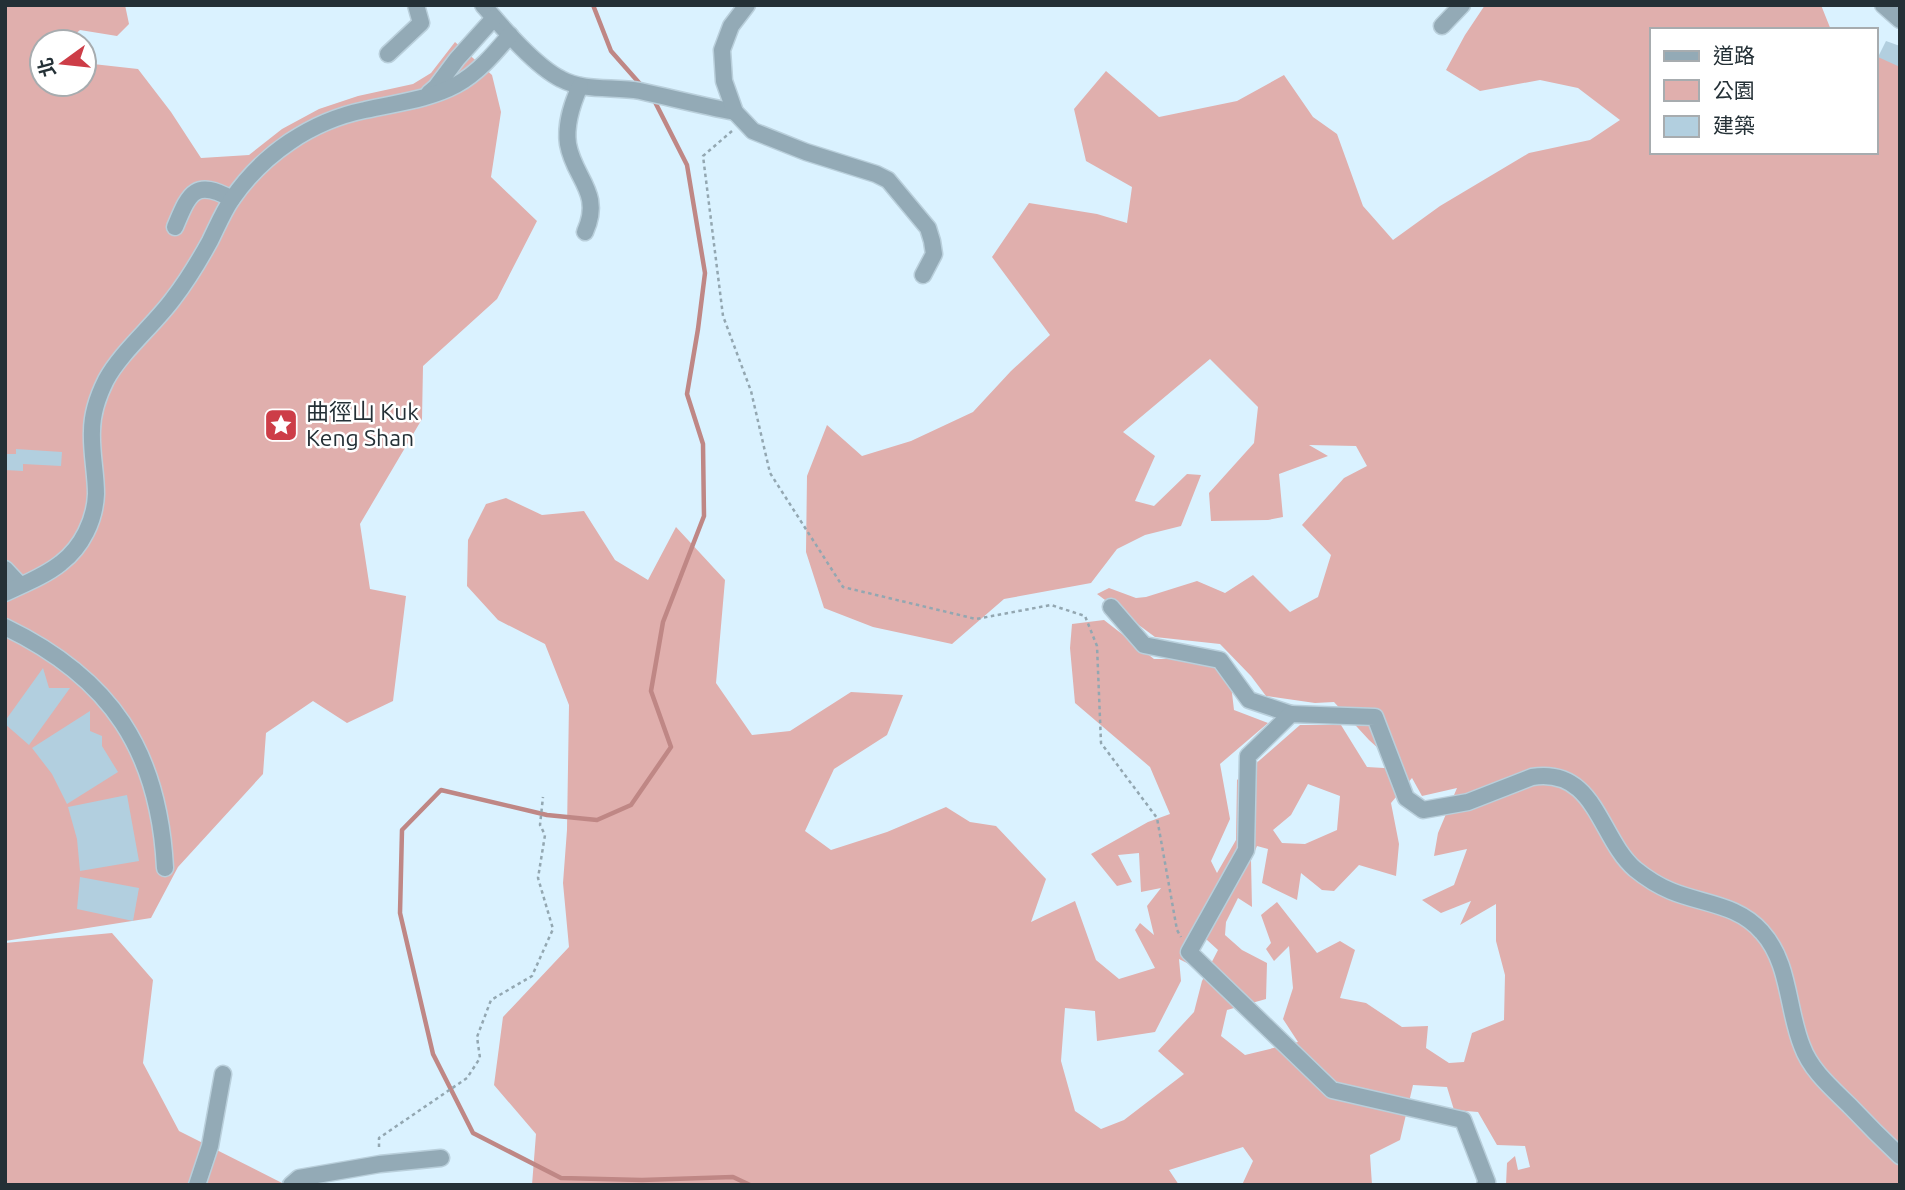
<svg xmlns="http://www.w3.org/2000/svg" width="1905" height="1190" viewBox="0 0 1905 1190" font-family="Ubuntu,'Noto Sans TC',sans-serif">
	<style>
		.green { fill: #e0afad; fill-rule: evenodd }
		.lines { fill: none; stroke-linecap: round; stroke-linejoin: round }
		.stream { stroke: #bf8785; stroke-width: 4.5 }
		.building { fill: #b2cfdf }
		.minor-casing { stroke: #b9cfdb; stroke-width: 19 }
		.path { stroke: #93a7b1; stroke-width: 2.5; stroke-dasharray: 3.5 3.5; stroke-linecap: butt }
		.minor { stroke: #93aab6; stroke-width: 16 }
		.labels { text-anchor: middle; stroke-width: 5; stroke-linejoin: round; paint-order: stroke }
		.poi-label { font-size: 23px; fill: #243036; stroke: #fff; text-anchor: start }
	</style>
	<rect width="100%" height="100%" fill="#daf2ff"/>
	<g class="green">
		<polygon points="5,5 125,5 129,24 117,36 80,30 66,42 42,42 42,84 84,84 84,63 138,69 171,112 201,158 249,155 282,129 319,109 358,96 413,84 431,73 455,42 492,75 501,112 491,177 537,221 497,299 423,366 422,419 360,524 370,589 406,596 393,701 347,723 313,701 266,733 263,774 178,867 151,918 5,941"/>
		<path d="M 1485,5 L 1821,5 L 1831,30 L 1651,30 L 1651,152 L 1875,152 L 1875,55 L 1900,58 L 1900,1185 L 1506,1185 L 1507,1163 L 1515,1156 L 1518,1170 L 1530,1167 L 1525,1146 L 1497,1145 L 1478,1112 L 1454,1110 L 1447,1087 L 1413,1085 L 1400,1140 L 1370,1155 L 1372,1185 L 1242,1185 L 1253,1161 L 1243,1147 L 1169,1170 L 1179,1185 L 532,1185 L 536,1134 L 494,1085 L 503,1017 L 569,947 L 563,883 L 567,830 L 569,705 L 545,644 L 498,620 L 467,586 L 468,540 L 486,504 L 506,498 L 542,515 L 584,511 L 615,560 L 648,580 L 676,527 L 725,580 L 716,683 L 752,735 L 790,731 L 851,692 L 903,695 L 887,735 L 834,769 L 805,831 L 831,850 L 887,832 L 946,807 L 970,822 L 996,826 L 1046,879 L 1031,922 L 1075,901 L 1096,960 L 1119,979 L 1155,968 L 1135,930 L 1140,923 L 1154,935 L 1147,906 L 1161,888 L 1141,892 L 1139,853 L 1118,855 L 1132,882 L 1117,886 L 1091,854 L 1148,822 L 1170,814 L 1150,767 L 1075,703 L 1070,648 L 1072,624 L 1104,620 L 1154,659 L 1228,659 L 1234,710 L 1268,723 L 1220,764 L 1230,819 L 1211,861 L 1217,873 L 1236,840 L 1237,780 L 1300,725 L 1341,725 L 1367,767 L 1401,769 L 1369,740 L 1334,702 L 1315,703 L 1266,696 L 1251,676 L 1220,644 L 1155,637 L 1097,594 L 1109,588 L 1136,598 L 1146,597 L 1197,581 L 1225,593 L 1253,575 L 1290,612 L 1318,597 L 1331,555 L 1302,525 L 1344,478 L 1367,466 L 1356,446 L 1309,445 L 1328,456 L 1279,474 L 1283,517 L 1268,520 L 1211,521 L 1209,493 L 1254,443 L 1258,407 L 1210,359 L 1123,432 L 1155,456 L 1135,501 L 1154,506 L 1187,474 L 1201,475 L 1181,526 L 1145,535 L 1117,549 L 1091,583 L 1004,599 L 952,644 L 873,627 L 824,608 L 806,552 L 807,476 L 827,425 L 862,456 L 911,441 L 973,412 L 1011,371 L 1050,335 L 992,257 L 1029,203 L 1097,214 L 1127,223 L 1132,187 L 1086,161 L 1074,109 L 1106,71 L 1159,117 L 1237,101 L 1284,75 L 1313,117 L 1337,134 L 1363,206 L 1393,240 L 1440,206 L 1529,153 L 1590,140 L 1620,120 L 1578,88 L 1540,80 L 1480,91 L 1446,70 L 1465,35 ZM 1412,778 L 1422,796 L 1457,788 L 1438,833 L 1434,856 L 1467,849 L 1454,885 L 1422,900 L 1441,913 L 1471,901 L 1460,925 L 1496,904 L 1496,941 L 1505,975 L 1504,1020 L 1472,1033 L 1464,1062 L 1449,1063 L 1426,1048 L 1428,1026 L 1402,1027 L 1366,1003 L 1340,998 L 1355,950 L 1340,941 L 1317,953 L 1277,902 L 1261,915 L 1271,943 L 1266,949 L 1274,961 L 1289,946 L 1293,988 L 1283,1019 L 1298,1042 L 1245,1055 L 1221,1036 L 1227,1010 L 1266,999 L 1267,963 L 1242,950 L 1225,935 L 1226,922 L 1238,898 L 1252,907 L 1251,860 L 1257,846 L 1268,849 L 1262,883 L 1297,900 L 1301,873 L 1322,890 L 1334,891 L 1359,865 L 1396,876 L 1399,844 L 1391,803 ZM 1308,784 L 1340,796 L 1337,830 L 1305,844 L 1282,843 L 1273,830 L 1291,815 ZM 1206,939 L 1218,950 L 1202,981 L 1194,1012 L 1158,1051 L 1184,1074 L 1124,1120 L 1101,1129 L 1075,1111 L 1061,1061 L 1065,1008 L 1095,1011 L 1097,1041 L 1155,1032 L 1181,981 L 1179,959 L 1189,964 Z"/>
		<polygon points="112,933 153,980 143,1063 179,1131 286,1185 5,1185 5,943"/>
	</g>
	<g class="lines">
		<g class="stream">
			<polyline points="593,5 611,51 641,85"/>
			<polyline points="654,100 687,165 705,273 698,329 687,394 703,444 704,516 663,622 651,691 671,747 631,805 597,820 547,815 441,790 402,830 400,913 433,1054 473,1133 561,1178 642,1180 733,1177 750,1185"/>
		</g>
	</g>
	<g class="building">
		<polygon points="1886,41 1900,46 1900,67 1878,57"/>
		<polygon points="16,449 62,452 61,466 23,464 23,471 5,470 5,454 16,454"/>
		<polygon points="43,668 49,688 70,688 29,745 5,724 5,721"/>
		<polygon points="90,711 90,731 102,736 102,746 118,772 67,804 52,774 32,748"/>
		<polygon points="127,795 139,861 80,871 77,839 68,807"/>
		<polygon points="80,877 139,888 133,921 77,909"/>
	</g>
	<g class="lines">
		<g class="minor-casing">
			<g id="minor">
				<path d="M 483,5 C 502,27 535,66 561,79 C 585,92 614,86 640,91 C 672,98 703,106 735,112"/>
				<polyline points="747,5 731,26 722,50 724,81 735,112 753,131 806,152 876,174 888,180 928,228 932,241 934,254 923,275"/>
				<polyline points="1883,5 1900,20"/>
				<polyline points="1442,26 1462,5"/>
				<polyline points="388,54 421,23 416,5"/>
				<path d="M 580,86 C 572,104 565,124 568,144 C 574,179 603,192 585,232"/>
				<polyline points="429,93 436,87 457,59 494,18"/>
				<path d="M 175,227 C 189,194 194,178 232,199"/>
				<polyline points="5,569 20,585"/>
				<path d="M 5,593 C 24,584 45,576 61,563 C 82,547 95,520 96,494 C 96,473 91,452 92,431 C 92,413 98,396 106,380 C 121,352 153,326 173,299 C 187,281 199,261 210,241 C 217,227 223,212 232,199 C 263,154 311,121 365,110 C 395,103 428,100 456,85 C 478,73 494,54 510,35"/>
				<polyline points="1111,607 1144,645 1220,660 1249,700 1291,714"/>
				<path d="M 5,627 C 111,678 159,751 165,868"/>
				<polyline points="197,1185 210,1146 223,1074"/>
				<polyline points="291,1185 299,1178 380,1164 441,1158"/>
				<path d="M 1485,1185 L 1487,1182 L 1463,1120 L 1332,1090 L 1189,952 L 1246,850 L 1248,756 L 1291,714 L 1375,717 L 1406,798 L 1423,810 L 1468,802 L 1532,777 C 1596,767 1599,838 1635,869 C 1646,878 1659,886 1671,891 C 1702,904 1738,904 1762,932 C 1790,963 1787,1009 1802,1046 C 1811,1071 1833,1089 1851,1107 C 1867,1124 1883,1140 1900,1156"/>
			</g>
		</g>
		<g class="path">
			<polyline points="732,131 703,156 723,316 751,391 770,473 843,587 976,619 1051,605 1085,616 1097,646 1101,743 1157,818 1177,930 1181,937"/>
			<polyline points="379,1147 379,1138 467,1078 480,1058 477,1037 491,1000 532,976 553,929 538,878 545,835 540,825 543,797"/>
		</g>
		<use href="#minor" class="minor"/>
	</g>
	<defs>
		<g id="sight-square" transform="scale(1.75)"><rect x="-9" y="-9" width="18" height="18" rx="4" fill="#cd3d47" stroke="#fff"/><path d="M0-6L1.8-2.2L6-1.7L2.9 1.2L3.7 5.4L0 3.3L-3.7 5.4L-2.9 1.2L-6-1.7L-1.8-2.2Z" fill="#fff"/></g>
	</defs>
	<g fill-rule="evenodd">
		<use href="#sight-square" x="281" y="425"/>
	</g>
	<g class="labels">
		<g class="poi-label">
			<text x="306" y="420">曲徑山 Kuk<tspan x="306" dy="26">Keng Shan</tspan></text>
		</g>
	</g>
	<rect width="1905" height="1190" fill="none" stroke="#243036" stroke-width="14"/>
	<rect x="1650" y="28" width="228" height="126" fill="#ffffff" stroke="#a7acaf" stroke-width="2"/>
	<rect x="1664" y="51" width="35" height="10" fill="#93aab6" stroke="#a7acaf" stroke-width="2"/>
	<text x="1713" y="63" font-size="21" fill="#243036">道路</text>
	<rect x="1664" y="80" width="35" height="21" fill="#e0afad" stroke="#a7acaf" stroke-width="2"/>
	<text x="1713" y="98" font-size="21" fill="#243036">公園</text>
	<rect x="1664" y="116" width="35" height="21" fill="#b2cfdf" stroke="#a7acaf" stroke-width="2"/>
	<text x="1713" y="133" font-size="21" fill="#243036">建築</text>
	<g transform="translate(63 63) rotate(255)"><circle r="33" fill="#ffffff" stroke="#a7acaf" stroke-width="2"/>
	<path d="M0-5L12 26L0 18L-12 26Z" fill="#cd3d47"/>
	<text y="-10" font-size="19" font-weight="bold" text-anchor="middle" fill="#243036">北</text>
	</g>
</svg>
